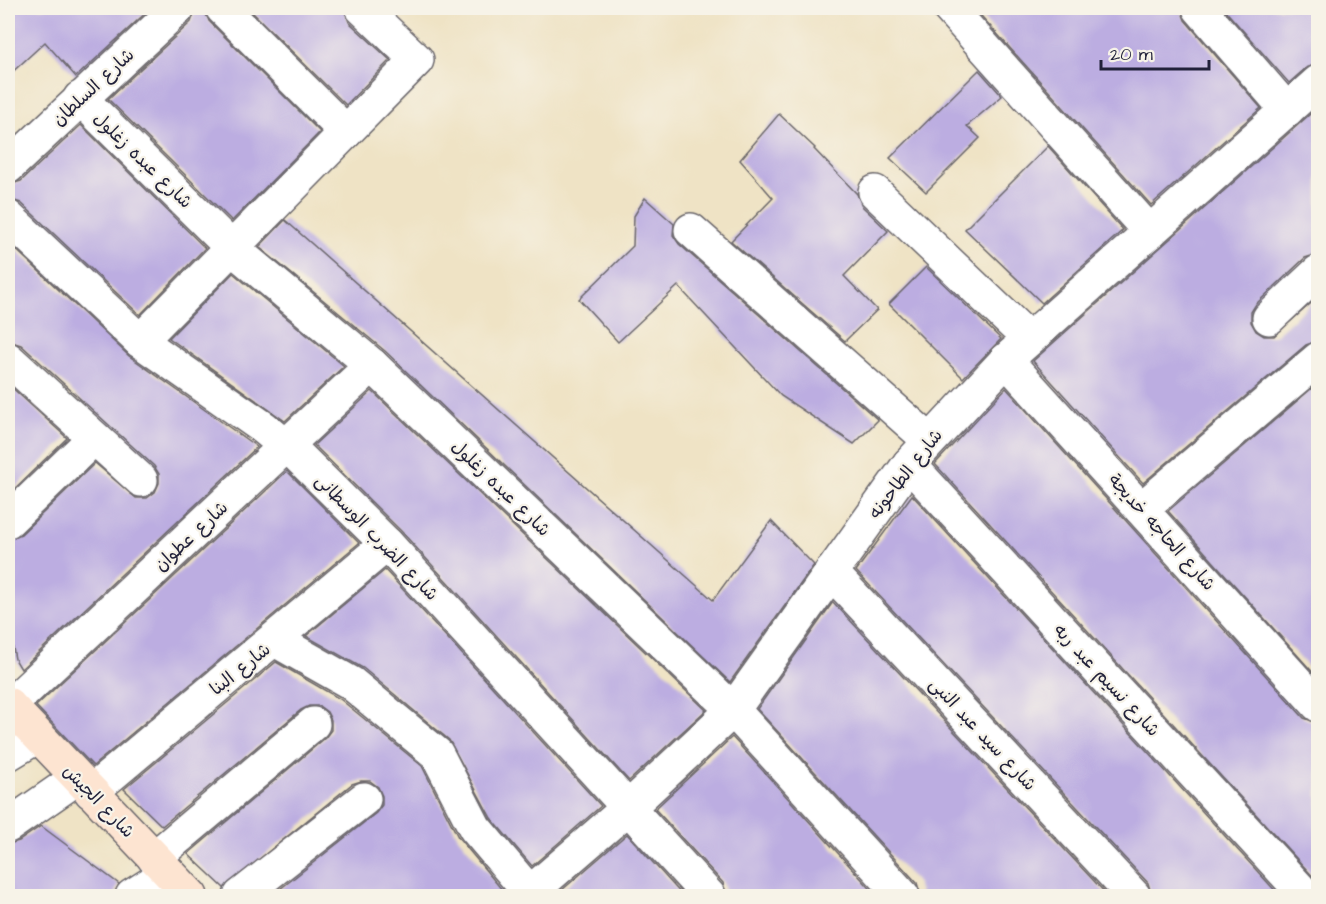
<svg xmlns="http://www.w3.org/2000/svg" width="1326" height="904" viewBox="0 0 1326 904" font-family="'Architects Daughter','Playpen Sans Arabic',sans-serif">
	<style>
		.building { fill: #bcade1 }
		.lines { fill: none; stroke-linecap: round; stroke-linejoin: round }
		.minor-casing { stroke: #6a666b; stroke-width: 36 }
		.secondary-casing { stroke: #6a666b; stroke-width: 36 }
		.minor { stroke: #fff; stroke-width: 33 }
		.secondary { stroke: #fde4d1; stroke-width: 33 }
		.labels { text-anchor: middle; stroke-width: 4.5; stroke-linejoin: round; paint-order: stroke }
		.street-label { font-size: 18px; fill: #22223b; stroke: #f7f3e8 }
	</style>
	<rect width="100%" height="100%" fill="#f7f3e8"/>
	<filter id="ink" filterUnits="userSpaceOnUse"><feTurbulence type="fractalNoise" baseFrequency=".0167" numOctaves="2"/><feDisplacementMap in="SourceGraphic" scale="12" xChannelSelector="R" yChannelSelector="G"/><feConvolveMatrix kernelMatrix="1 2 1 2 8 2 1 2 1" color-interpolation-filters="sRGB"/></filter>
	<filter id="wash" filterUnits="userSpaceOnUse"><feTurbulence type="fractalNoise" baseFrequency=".008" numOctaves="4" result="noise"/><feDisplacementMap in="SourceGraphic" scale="24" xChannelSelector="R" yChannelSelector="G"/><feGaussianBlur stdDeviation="1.35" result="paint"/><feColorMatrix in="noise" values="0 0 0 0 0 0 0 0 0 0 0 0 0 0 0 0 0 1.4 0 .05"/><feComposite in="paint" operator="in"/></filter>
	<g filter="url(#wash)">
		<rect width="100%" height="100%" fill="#efe3c5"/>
		<g id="blocks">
			<g class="building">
				<polygon points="8,8 151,8 76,77 45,42 8,76"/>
				<polygon points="196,8 204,8 209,21 320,132 232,221 108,99 191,22"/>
				<polygon points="248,8 344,8 349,22 390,60 346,105"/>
				<polygon points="974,8 1181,8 1185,20 1261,108 1151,205"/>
				<polygon points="1223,8 1318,8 1318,64 1306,68 1289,83"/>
				<polygon points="979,70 1002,96 967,126 980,138 926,192 890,158"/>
				<polygon points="1318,107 1318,254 1305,258 1256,304 1251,312 1251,322 1256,331 1264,336 1274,336 1318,297 1318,341 1306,345 1143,483 1033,361"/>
				<polygon points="779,114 815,148 814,149 857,194 862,206 888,231 844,276 877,310 845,341 731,241 773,198 740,160"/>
				<polygon points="81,125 205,248 140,315 21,203 8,199 8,185 21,181"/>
				<polygon points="1048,146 1123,230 1042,303 965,229"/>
				<polygon points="645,198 674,224 673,235 679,244 878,420 854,444 781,396 678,286 618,342 579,299 633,246 634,216"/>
				<polygon points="285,220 713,600 771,521 814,565 730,682 385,351 259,247"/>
				<polygon points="8,242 129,356 257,447 21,669 15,659 13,648 8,642 8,539 21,534 95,463 136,498 147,498 155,492 159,483 159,474 154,466 21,345 8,341"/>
				<polygon points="926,267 1001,339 963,378 889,304"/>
				<polygon points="233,273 344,366 285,421 169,338"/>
				<polygon points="1318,383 1318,678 1168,511"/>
				<polygon points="8,384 67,438 8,495"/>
				<polygon points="1006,388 1304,718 1318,723 1318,882 935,464"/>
				<polygon points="372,391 706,710 629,781 401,531 314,445"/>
				<polygon points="287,471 359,543 93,766 36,706"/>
				<polygon points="912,495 1281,897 1152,897 1148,883 856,571"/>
				<polygon points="385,570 601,806 532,866 491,818 449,740 363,668 306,636"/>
				<polygon points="833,602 1109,897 921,897 917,883 757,709"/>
				<polygon points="276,662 340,699 422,766 458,837 508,897 270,897 376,813 382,805 382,796 378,787 370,781 361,781 352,784 224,888 188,854 325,738 331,730 331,720 327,712 319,706 309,706 301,710 162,826 124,789"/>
				<polygon points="732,737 878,897 727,897 723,883 655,809"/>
				<polygon points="41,826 119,884 113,897 8,897 8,844 19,841"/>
				<polygon points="627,834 684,897 554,897"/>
			</g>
		</g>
	</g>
	<g filter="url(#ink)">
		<use href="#blocks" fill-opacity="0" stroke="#6a666b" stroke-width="1.5"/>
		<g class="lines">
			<g class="minor-casing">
				<g id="minor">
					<polyline points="222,8 346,132"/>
					<polyline points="949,8 1150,232"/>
					<polyline points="1199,8 1287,110"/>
					<polyline points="80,98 232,248 372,365 733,710 903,896"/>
					<polyline points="8,167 178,8"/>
					<polyline points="875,192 1029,339"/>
					<polyline points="8,217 140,341 264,428 298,456 387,544 709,896"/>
					<polyline points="691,230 929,440"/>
					<polyline points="1269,318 1318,272"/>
					<polyline points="140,341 417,60 362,8"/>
					<polyline points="8,359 141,480"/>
					<polyline points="1006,360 1318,705"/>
					<polyline points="909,464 1306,896"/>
					<polyline points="1141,509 1318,359"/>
					<polyline points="8,521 94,438"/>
					<polyline points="831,572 1134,896"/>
					<polyline points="275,640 351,683 437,754 475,828 530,893"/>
					<polyline points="9,706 372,365"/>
					<polyline points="8,754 38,736"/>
					<polyline points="91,792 387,544"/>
					<polyline points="8,826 77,778"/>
					<polyline points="154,858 313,724"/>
					<polyline points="132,896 168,873"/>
					<polyline points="240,896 364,799"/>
					<polyline points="526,896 628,808 733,710 909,464 1006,360 1318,82"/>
				</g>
			</g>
			<g class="secondary-casing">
				<polyline id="secondary" points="8,704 191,896"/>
			</g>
			<use href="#minor" class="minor"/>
			<use href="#secondary" class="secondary"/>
		</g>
	</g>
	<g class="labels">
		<g class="street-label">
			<text transform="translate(93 87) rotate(-43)" y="6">شارع السلطان</text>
			<text transform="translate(143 160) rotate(44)" y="6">شارع عبده زغلول</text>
			<text transform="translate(905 474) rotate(-52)" y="6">شارع الطاحونه</text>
			<text transform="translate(501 488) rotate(44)" y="6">شارع عبده زغلول</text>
			<text transform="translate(1162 532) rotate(48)" y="6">شارع الحاجه خديجة</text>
			<text transform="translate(191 536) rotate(-43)" y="6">شارع عطوان</text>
			<text transform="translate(377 537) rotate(46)" y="6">شارع الضرب الوسطانى</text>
			<text transform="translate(240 669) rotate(-39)" y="6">شارع البنا</text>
			<text transform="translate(1107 680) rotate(47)" y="6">شارع نسيم عبد ربه</text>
			<text transform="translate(983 734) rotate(47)" y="6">شارع سيد عبد النبى</text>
			<text transform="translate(99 801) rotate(46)" y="6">شارع الجيش</text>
		</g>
	</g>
	<rect width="1326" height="904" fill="none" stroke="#f7f3e8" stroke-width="30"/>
	<path d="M1101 60v9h108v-9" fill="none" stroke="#22223b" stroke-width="3"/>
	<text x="1110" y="60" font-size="18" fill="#22223b" stroke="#f7f3e8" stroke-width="4.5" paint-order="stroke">20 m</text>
</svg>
